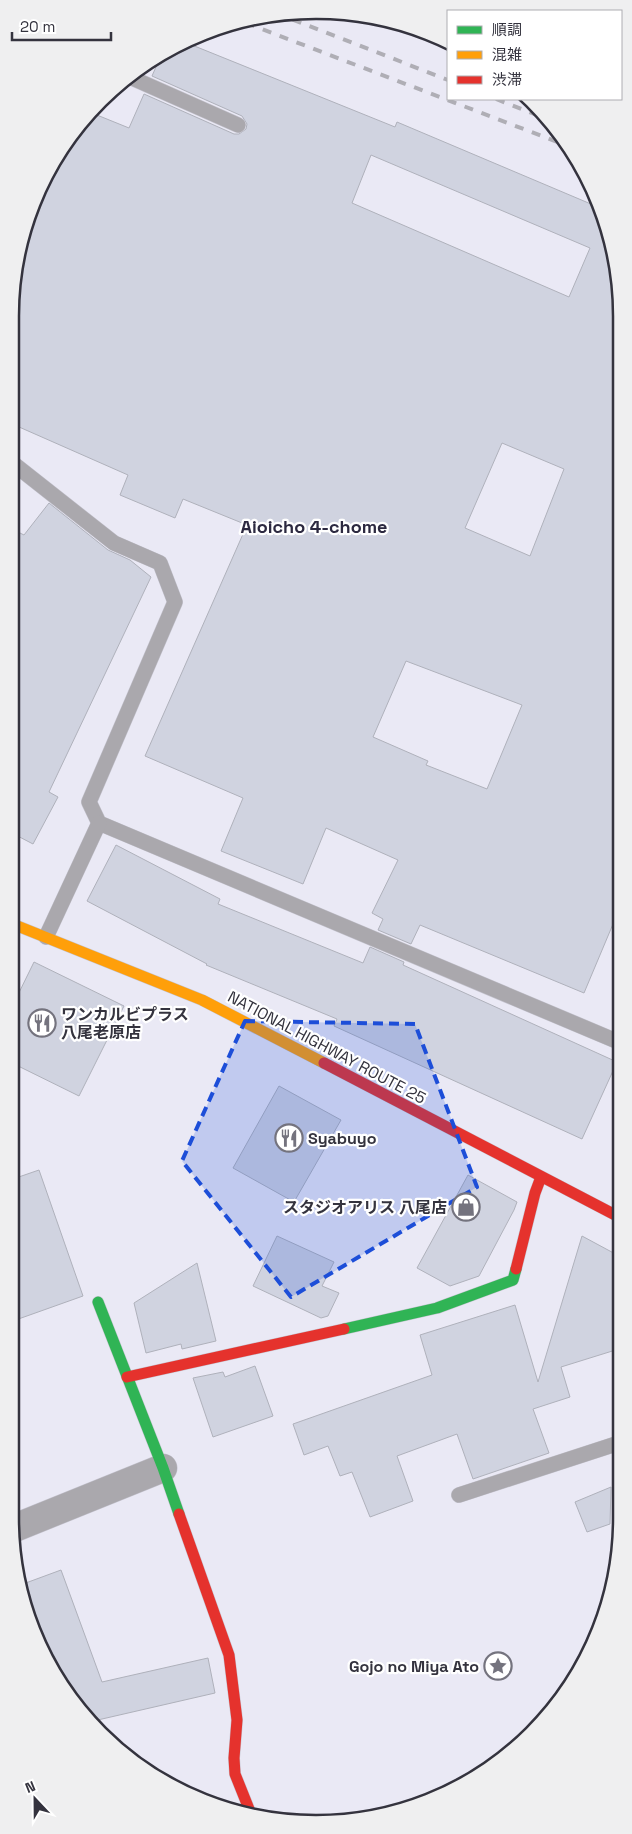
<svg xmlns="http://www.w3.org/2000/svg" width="632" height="1834" viewBox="0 0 632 1834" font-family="'Space Grotesk','Noto Sans JP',sans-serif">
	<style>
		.building { fill: #d0d3e0; stroke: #afb1bb; fill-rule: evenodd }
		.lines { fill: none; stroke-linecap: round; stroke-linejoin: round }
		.lane-casing { stroke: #c6c5d0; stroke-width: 16 }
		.street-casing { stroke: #c6c5d0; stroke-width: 29 }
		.fast-casing { stroke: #c6c5d0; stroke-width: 12 }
		.slow-casing { stroke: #c6c5d0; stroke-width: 12 }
		.jam-casing { stroke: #c6c5d0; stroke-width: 12 }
		.lane { stroke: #aaa8ad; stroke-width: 15 }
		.street { stroke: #aaa8ad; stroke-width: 28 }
		.fast { stroke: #30b455; stroke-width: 11 }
		.slow { stroke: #ff9f0a; stroke-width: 11 }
		.jam { stroke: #e5322d; stroke-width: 11 }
		.rail { stroke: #afaeb5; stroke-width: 4; stroke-dasharray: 9 9; stroke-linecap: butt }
		.marked { fill: #1d4ed8; fill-opacity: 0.2; stroke: #1d4ed8; stroke-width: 4; stroke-dasharray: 10 6; stroke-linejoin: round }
		.labels { text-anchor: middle; stroke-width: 4.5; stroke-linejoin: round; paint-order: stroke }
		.poi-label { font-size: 16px; font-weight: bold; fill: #34333e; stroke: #fff; text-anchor: start }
		.street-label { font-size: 16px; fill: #34333e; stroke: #fff }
		.neighbourhood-label { font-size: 18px; font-weight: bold; fill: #2c2940; stroke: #fff }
		.rim { fill: none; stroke: #34333e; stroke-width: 2.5 }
	</style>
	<rect width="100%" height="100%" fill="#eae9f5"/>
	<g class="building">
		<path d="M 187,43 L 395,127 L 397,122 L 598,207 L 619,276 L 621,905 L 584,993 L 420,925 L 411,944 L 378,930 L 383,919 L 372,913 L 398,860 L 326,828 L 303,884 L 221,851 L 243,798 L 145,756 L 247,525 L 183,499 L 175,518 L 120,495 L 128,475 L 10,423 L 10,316 L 20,237 L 73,130 L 92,113 L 129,128 L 144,94 L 234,134 L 239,134 L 246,129 L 247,124 L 242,116 L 152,76 L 163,51 ZM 371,155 L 590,248 L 569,297 L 352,203 ZM 502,443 L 564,469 L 530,556 L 465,528 ZM 406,661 L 522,705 L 487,789 L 426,765 L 428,761 L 373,737 Z"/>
		<polygon points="49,503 108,550 130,560 151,577 49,792 58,797 33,844 10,832 10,528 24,535"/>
		<polygon points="116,845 220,899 218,904 363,963 370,947 404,962 403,965 617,1062 582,1139 334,1026 337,1019 206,965 207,964 87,901"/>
		<polygon points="34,962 124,1006 79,1096 10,1062 10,1011"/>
		<polygon points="279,1086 341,1120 294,1202 233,1168"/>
		<polygon points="39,1170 83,1296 10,1322 10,1180"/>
		<polygon points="468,1175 517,1202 514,1210 479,1276 450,1286 417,1268"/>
		<polygon points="277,1236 334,1262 322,1286 339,1293 328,1316 321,1318 253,1286"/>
		<polygon points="582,1236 621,1257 622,1348 561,1367 570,1397 533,1409 549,1453 473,1479 457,1434 397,1456 413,1501 370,1517 352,1472 340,1476 328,1446 304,1455 293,1424 432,1375 420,1335 515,1305 538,1382"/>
		<polygon points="197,1263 216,1341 182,1349 181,1344 146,1353 134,1303"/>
		<polygon points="255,1366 273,1416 213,1437 193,1378 223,1372 225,1377"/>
		<polygon points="611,1487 610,1524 587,1532 575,1502"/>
		<polygon points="61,1570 102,1682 208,1658 215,1693 89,1722 86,1720 33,1635 23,1584"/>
	</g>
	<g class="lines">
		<g class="lane-casing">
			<g id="lane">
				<polyline points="132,78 238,125"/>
				<polyline points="10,461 114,543 160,563 175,602 89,802 99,823 621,1043"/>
				<polyline points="46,937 99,823"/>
				<polyline points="459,1495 622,1442"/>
			</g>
		</g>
		<g class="street-casing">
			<polyline id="street" points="12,1529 163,1468"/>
		</g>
		<g class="fast-casing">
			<g id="fast">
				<polyline points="98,1302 163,1468 179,1514"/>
				<polyline points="344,1329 437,1308 513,1280 516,1269"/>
			</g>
		</g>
		<g class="slow-casing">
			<polyline id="slow" points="10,923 202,1000 324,1063"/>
		</g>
		<g class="jam-casing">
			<g id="jam">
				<polyline points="324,1063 621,1218"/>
				<polyline points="516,1269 535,1193 541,1177"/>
				<polyline points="127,1377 344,1329"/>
				<polyline points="179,1514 229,1655 237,1720 234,1758 235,1774 251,1814"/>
			</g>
		</g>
		<use href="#lane" class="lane"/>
		<use href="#street" class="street"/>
		<use href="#fast" class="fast"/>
		<use href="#slow" class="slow"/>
		<use href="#jam" class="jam"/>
		<g class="rail">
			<polyline points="276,13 448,80"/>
			<polyline points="246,23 568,146"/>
			<polyline points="496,99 550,120"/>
		</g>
	</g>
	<path class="marked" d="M 245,1021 L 415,1024 L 477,1187 L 291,1297 L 182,1161 Z"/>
	<defs>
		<g id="restaurant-ring" transform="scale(1.4375)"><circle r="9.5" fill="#fff" stroke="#74737e" stroke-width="1.5"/><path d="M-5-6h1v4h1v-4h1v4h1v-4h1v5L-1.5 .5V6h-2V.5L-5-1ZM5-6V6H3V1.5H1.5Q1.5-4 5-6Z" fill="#74737e"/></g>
		<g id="shop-ring" transform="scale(1.4375)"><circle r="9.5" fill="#fff" stroke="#74737e" stroke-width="1.5"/><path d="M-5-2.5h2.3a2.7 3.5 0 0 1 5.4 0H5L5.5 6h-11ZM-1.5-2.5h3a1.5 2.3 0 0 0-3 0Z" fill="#74737e"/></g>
		<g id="sight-ring" transform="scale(1.4375)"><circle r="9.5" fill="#fff" stroke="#74737e" stroke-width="1.5"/><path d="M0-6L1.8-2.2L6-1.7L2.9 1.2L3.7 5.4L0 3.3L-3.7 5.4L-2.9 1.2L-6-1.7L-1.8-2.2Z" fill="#74737e"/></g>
	</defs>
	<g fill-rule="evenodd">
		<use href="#restaurant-ring" x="42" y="1023"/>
		<use href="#restaurant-ring" x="289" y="1138"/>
		<use href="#shop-ring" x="466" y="1207"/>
		<use href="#sight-ring" x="498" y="1666"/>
	</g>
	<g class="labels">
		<g class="poi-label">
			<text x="61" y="1020">ワンカルビプラス<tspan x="61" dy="18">八尾老原店</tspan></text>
			<text x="308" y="1144">Syabuyo</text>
			<text x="447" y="1213" text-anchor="end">スタジオアリス 八尾店</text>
			<text x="479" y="1672" text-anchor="end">Gojo no Miya Ato</text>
		</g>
		<g class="street-label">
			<text transform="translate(327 1047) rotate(28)" y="6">NATIONAL HIGHWAY ROUTE 25</text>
		</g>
		<g class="neighbourhood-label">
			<text x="314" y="533">Aioicho 4-chome</text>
		</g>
	</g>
	<path d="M0 0H632V1834H0ZM316 19H316A297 297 0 0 1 613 316V1518A297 297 0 0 1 316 1815H316A297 297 0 0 1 19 1518V316A297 297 0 0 1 316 19Z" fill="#efeff0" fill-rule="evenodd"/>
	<path class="rim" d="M316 19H316A297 297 0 0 1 613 316V1518A297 297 0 0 1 316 1815H316A297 297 0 0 1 19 1518V316A297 297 0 0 1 316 19Z"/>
	<rect x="447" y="10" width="175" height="90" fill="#ffffff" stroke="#aeadb2"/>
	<rect x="457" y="26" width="25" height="8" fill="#30b455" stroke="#aeadb2"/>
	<text x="492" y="35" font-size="15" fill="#34333e">順調</text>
	<rect x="457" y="51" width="25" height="8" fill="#ff9f0a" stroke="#aeadb2"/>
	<text x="492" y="60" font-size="15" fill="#34333e">混雑</text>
	<rect x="457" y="76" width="25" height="8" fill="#e5322d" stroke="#aeadb2"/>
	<text x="492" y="85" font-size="15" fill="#34333e">渋滞</text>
	<g transform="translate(35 1799) rotate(338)" stroke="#ffffff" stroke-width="4" paint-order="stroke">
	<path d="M0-4L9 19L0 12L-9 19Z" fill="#34333e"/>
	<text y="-8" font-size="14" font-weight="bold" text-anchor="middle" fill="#34333e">N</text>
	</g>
	<path d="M12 32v8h99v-8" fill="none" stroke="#34333e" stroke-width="2.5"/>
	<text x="20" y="32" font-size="15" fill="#34333e" stroke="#ffffff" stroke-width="4" paint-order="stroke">20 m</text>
</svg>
